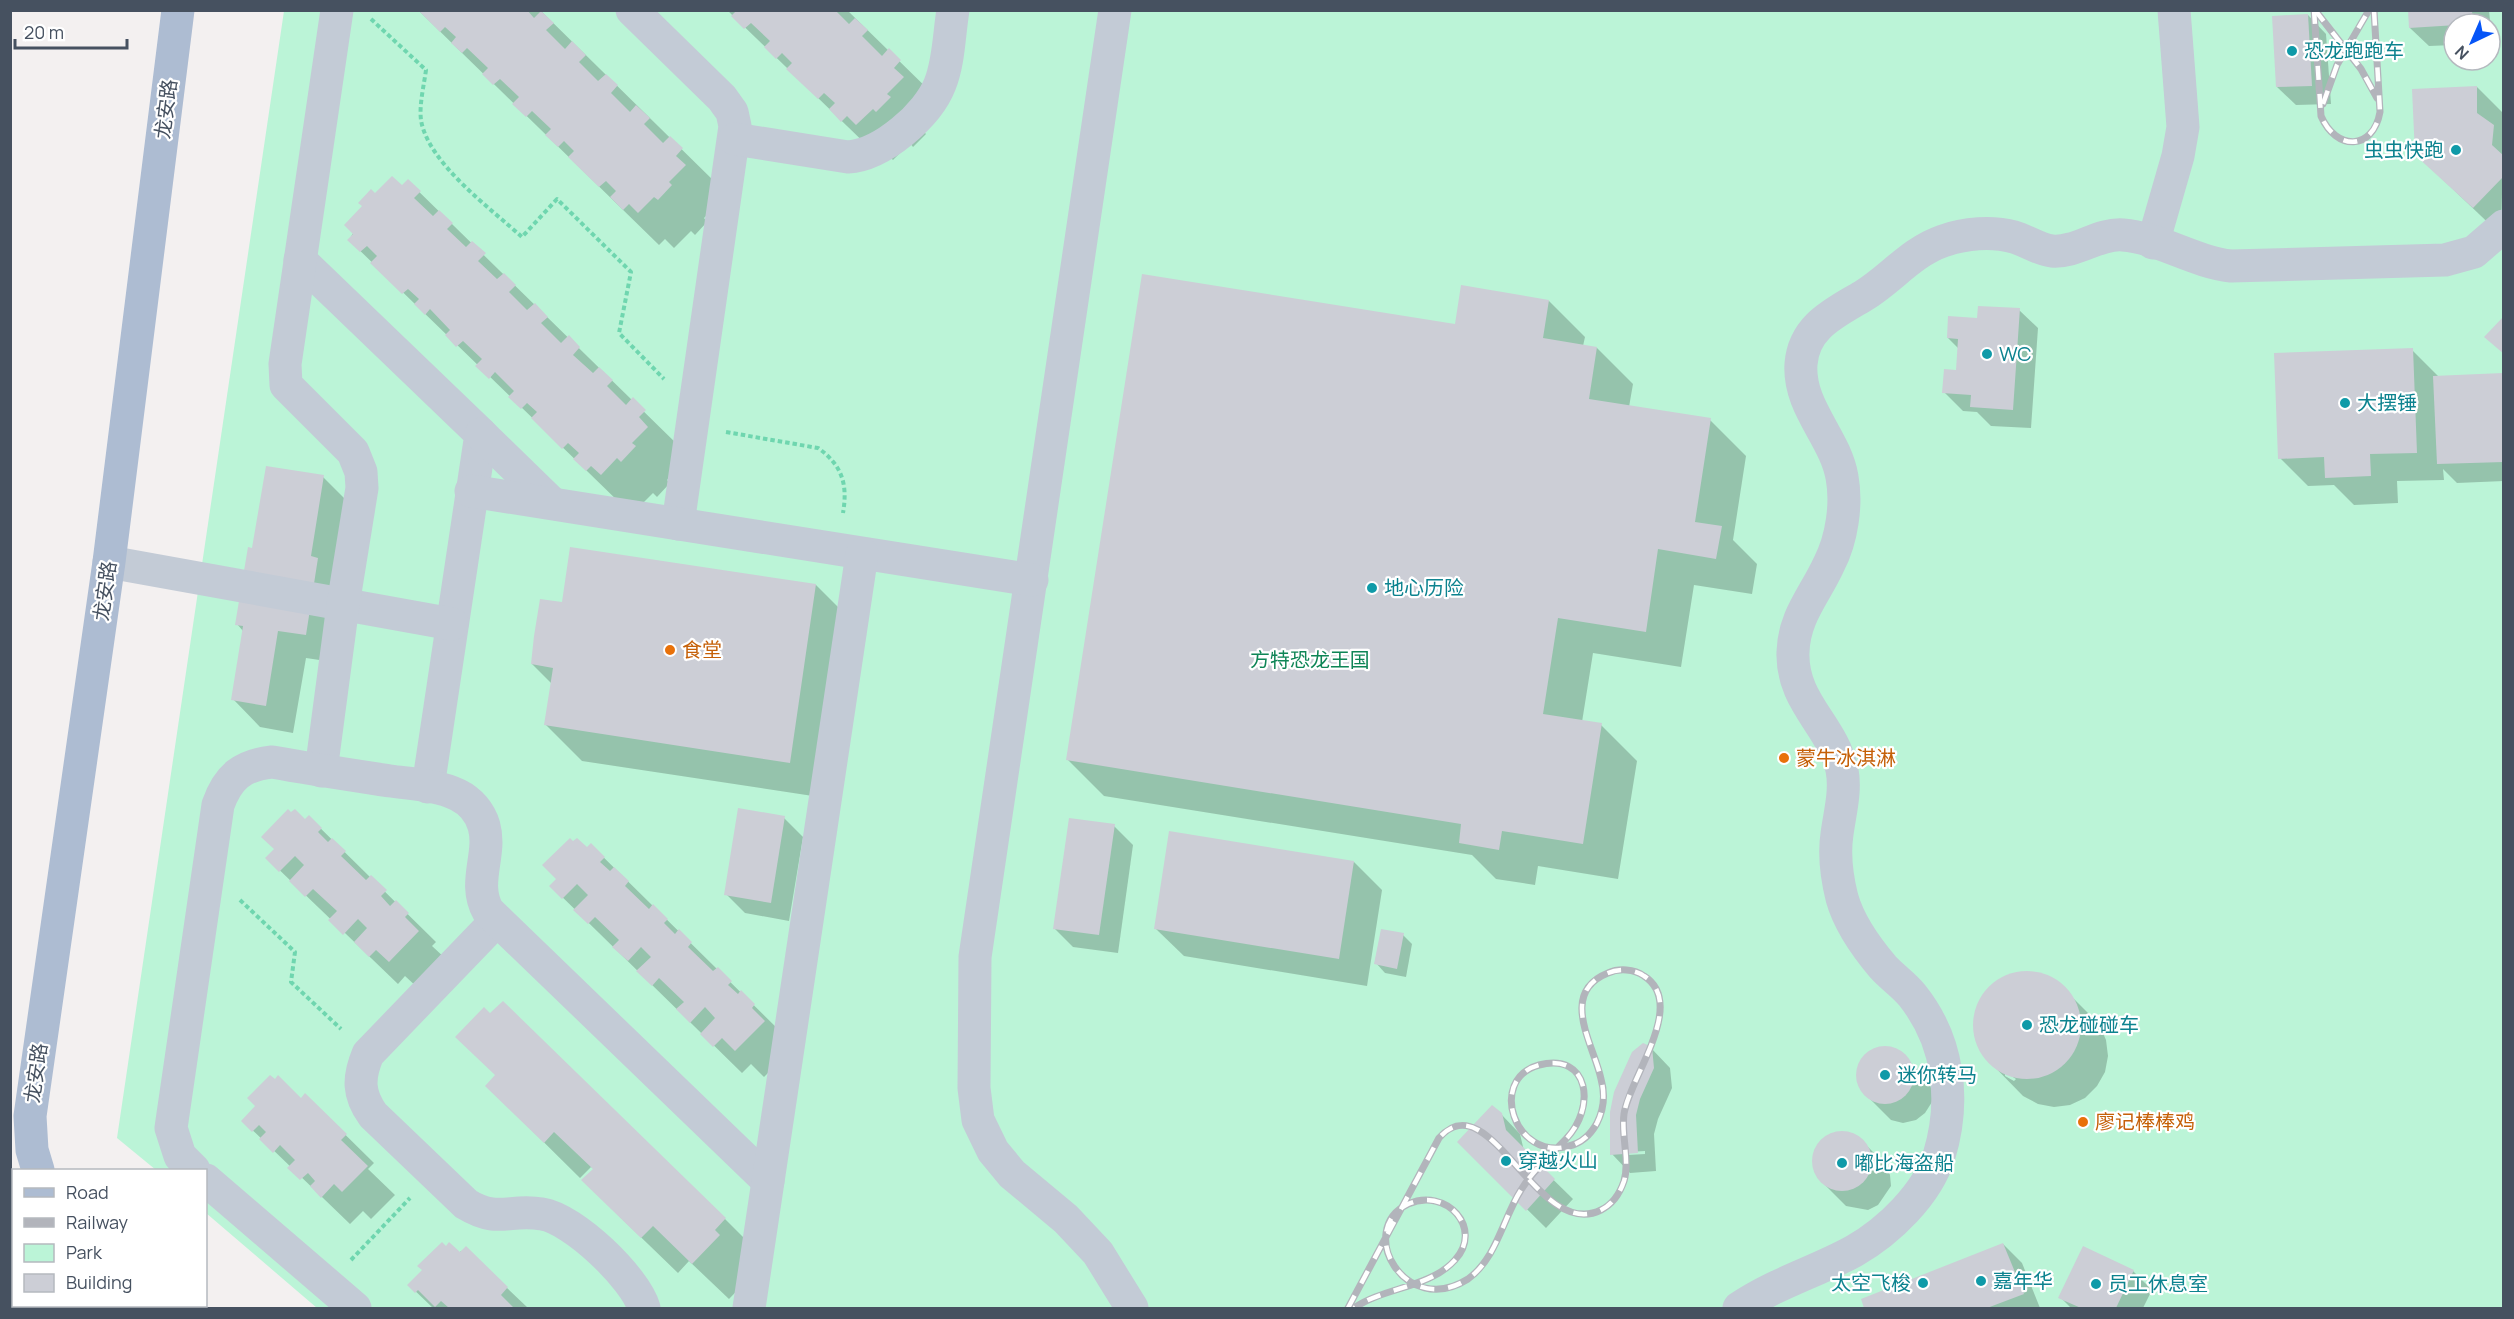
<svg xmlns="http://www.w3.org/2000/svg" width="2514" height="1319" viewBox="0 0 2514 1319" font-family="Manrope,'Noto Sans SC',sans-serif">
	<style>
		.green { fill: #bbf4d7; fill-rule: evenodd }
		.shadow { fill: #0003; fill-rule: evenodd }
		.building { fill: #ccced6 }
		.lines { fill: none; stroke-linecap: round; stroke-linejoin: round }
		.path { stroke: #6fd6af; stroke-width: 4; stroke-dasharray: 4.5 3; stroke-linecap: butt }
		.minor { stroke: #c3cbd6; stroke-width: 33 }
		.major { stroke: #adbcd2; stroke-width: 33 }
		.rail-casing { stroke: #b2b4bb; stroke-width: 7 }
		.rail { stroke: #fff; stroke-width: 4.5; stroke-dasharray: 14; stroke-linecap: butt }
		.culture-dot { fill: #0f9aa8; stroke: #fff; stroke-width: 2 }
		.food-dot { fill: #e8710a; stroke: #fff; stroke-width: 2 }
		.labels { text-anchor: middle; stroke-width: 4.5; stroke-linejoin: round; paint-order: stroke }
		.culture-label { font-size: 20px; fill: #0d838f; stroke: #fff; text-anchor: start }
		.street-label { font-size: 20px; fill: #465160; stroke: #fff }
		.food-label { font-size: 20px; fill: #c56008; stroke: #fff; text-anchor: start }
		.park-label { font-size: 20px; fill: #0e8556; stroke: #fff }
	</style>
	<rect width="100%" height="100%" fill="#f3f0f0"/>
	<path class="green" d="M 284,11 L 2503,11 L 2503,1308 L 317,1308 L 206,1213 L 206,1170 L 156,1170 L 117,1138 ZM 2454,24 L 2490,24 L 2490,60 L 2454,60 Z"/>
	<g class="shadow">
		<polygon points="418,10 540,10 718,185 720,202 704,218 707,222 695,235 691,231 674,248 665,239 659,245"/>
		<polygon points="727,10 847,10 936,97 922,130 926,134 913,147 910,143 893,160 884,151 878,156"/>
		<polygon points="2410,10 2489,10 2492,44 2490,24 2454,24 2454,45 2429,46 2410,28"/>
		<polygon points="2308,15 2326,34 2331,104 2296,105 2277,87"/>
		<polygon points="2477,87 2504,114 2501,235 2416,154"/>
		<polygon points="408,181 680,447 683,464 667,480 670,483 657,497 653,493 637,509 623,506 349,240 375,196 402,188"/>
		<polygon points="1549,301 1585,337 1583,346 1597,348 1633,384 1629,407 1710,420 1746,456 1733,540 1757,564 1752,594 1694,585 1681,667 1593,653 1582,722 1601,725 1637,761 1618,879 1538,866 1535,885 1496,879 1472,855 1104,796 1068,760 1456,325"/>
		<polygon points="2019,310 2038,328 2031,428 1991,426 1977,412 1963,411 1944,392 1958,372 1959,349 1948,338 1978,320"/>
		<polygon points="2412,350 2439,377 2504,376 2504,481 2457,483 2443,469 2444,480 2397,481 2398,503 2354,505 2334,485 2308,486 2280,458"/>
		<polygon points="323,477 351,505 333,662 306,658 293,733 260,727 233,699 243,631 237,624 253,550"/>
		<polygon points="816,585 852,621 826,798 582,761 546,725 552,684 532,664 563,603"/>
		<polygon points="309,817 436,942 432,946 446,959 418,988 405,976 398,984 267,858"/>
		<polygon points="784,818 803,837 789,921 745,913 726,894"/>
		<polygon points="1114,826 1133,845 1118,953 1073,947 1054,928"/>
		<polygon points="591,845 782,1033 791,1050 764,1077 751,1064 742,1073 551,886"/>
		<polygon points="1354,862 1382,890 1367,986 1184,956 1156,929"/>
		<polygon points="1403,935 1412,944 1406,977 1385,973 1376,963"/>
		<path d="M 2028,973 L 2044,976 L 2059,984 L 2099,1024 L 2106,1040 L 2108,1056 L 2105,1072 L 2097,1086 L 2085,1098 L 2070,1105 L 2054,1107 L 2038,1104 L 2023,1096 L 1983,1055 L 1976,1040 L 1974,1024 L 1977,1007 L 1985,993 L 1997,981 L 2012,975 ZM 2005,1072 L 2016,1079 L 2014,1081 L 2005,1076 Z"/>
		<polygon points="1886,1047 1898,1051 1907,1059 1927,1079 1932,1090 1932,1102 1925,1113 1916,1120 1903,1123 1891,1120 1864,1093 1857,1080 1858,1068 1864,1057 1874,1050"/>
		<path d="M 1651,1048 L 1670,1068 L 1672,1088 L 1658,1119 L 1654,1134 L 1656,1171 L 1630,1173 L 1612,1154 ZM 1645,1151 L 1645,1154 L 1628,1155 L 1628,1152 Z"/>
		<polygon points="487,1086 725,1219 761,1255 755,1272 729,1299 689,1261 678,1273 619,1216 594,1169 591,1167 580,1178"/>
		<polygon points="305,1095 374,1163 368,1169 395,1195 371,1219 363,1211 350,1224 243,1121 301,1100"/>
		<polygon points="1501,1114 1520,1134 1524,1151 1573,1199 1546,1228 1459,1142"/>
		<polygon points="1836,1133 1847,1133 1858,1137 1886,1165 1890,1175 1891,1186 1878,1205 1868,1210 1846,1206 1818,1178 1814,1156 1825,1138"/>
		<polygon points="2003,1244 2022,1263 2040,1308 1864,1308"/>
		<polygon points="466,1248 507,1288 528,1308 433,1308 409,1285"/>
		<polygon points="2133,1271 2152,1290 2143,1308 2071,1308 2060,1297"/>
	</g>
	<g class="building">
		<polygon points="418,10 527,10 534,18 541,11 554,23 546,30 565,49 572,41 586,55 579,62 598,81 606,74 618,85 611,93 630,112 636,105 650,118 644,124 663,143 670,136 683,148 676,156 686,165 669,182 672,185 658,200 654,197 638,213 629,204 623,210 610,197 616,191 606,181 599,187 568,157 574,151 564,141 558,147 545,135 551,129 532,111 526,117 512,104 519,97 500,79 493,85 482,74 488,68 467,48 462,53 451,43 456,37 445,27 440,32"/>
		<polygon points="737,10 835,10 849,24 855,18 868,30 862,36 882,56 889,48 901,60 894,68 904,77 887,94 891,97 876,112 873,109 856,125 847,116 841,122 829,109 835,103 824,93 818,99 786,69 792,63 782,53 776,59 764,47 770,41 751,23 744,29 731,16"/>
		<polygon points="2408,10 2472,10 2473,24 2409,28"/>
		<polygon points="2308,14 2312,86 2276,87 2272,16"/>
		<polygon points="2477,86 2477,113 2494,125 2492,145 2504,156 2504,176 2473,208 2415,155 2412,89"/>
		<polygon points="392,176 402,185 408,179 421,191 414,198 433,216 439,210 453,223 447,229 466,247 472,241 486,253 478,261 497,279 504,273 516,285 509,292 527,310 535,303 548,317 541,323 561,343 569,335 580,347 573,355 593,373 599,367 613,380 607,386 626,405 633,397 646,410 639,417 648,427 632,443 636,446 621,462 617,458 601,475 591,466 586,471 573,459 579,453 568,443 562,449 531,418 537,412 527,403 521,409 508,397 514,391 495,372 489,379 475,366 482,359 463,341 456,347 445,335 450,330 430,309 425,315 414,304 419,299 408,289 402,294 370,263 377,256 367,246 360,252 347,240 353,234 344,225 362,206 358,203 371,189 375,193"/>
		<polygon points="1142,274 1455,324 1461,285 1549,300 1543,338 1597,347 1589,399 1711,418 1695,522 1722,526 1716,559 1658,549 1646,632 1558,618 1543,714 1602,723 1583,844 1502,831 1499,850 1459,843 1461,824 1066,760"/>
		<polygon points="1978,306 2020,308 2013,410 1970,407 1971,395 1942,393 1944,369 1956,370 1958,339 1947,338 1948,316 1977,318"/>
		<polygon points="2504,316 2504,354 2484,337"/>
		<polygon points="2413,348 2417,453 2370,454 2371,476 2325,478 2324,457 2278,459 2274,353"/>
		<polygon points="2503,373 2504,462 2437,464 2433,376"/>
		<polygon points="266,466 324,475 311,556 318,558 306,635 278,631 266,706 231,700 243,626 235,625 248,547 252,548"/>
		<polygon points="570,547 816,584 790,763 544,725 553,668 531,664 534,636 540,599 562,602"/>
		<polygon points="738,808 785,816 771,903 724,895"/>
		<polygon points="288,809 291,812 295,809 305,819 309,815 322,828 318,832 328,842 332,838 346,851 341,856 366,880 371,875 387,890 381,896 390,906 396,900 409,913 405,917 419,931 389,962 376,950 369,957 354,942 367,928 358,919 343,935 328,920 337,911 313,889 305,897 289,881 304,865 295,856 279,872 265,858 274,849 261,837"/>
		<polygon points="1069,818 1115,824 1099,935 1053,929"/>
		<polygon points="1169,831 1354,861 1339,959 1154,929"/>
		<polygon points="570,838 573,841 577,838 587,847 591,843 605,857 600,862 610,871 614,867 629,881 625,886 649,909 653,904 668,919 664,923 675,934 679,929 692,942 688,947 713,971 718,967 732,981 728,985 738,994 741,990 755,1004 752,1008 765,1021 735,1051 722,1038 713,1047 700,1034 715,1018 705,1007 690,1023 676,1009 684,1002 659,978 652,986 636,971 651,957 641,947 628,961 612,947 619,940 595,917 588,924 573,910 588,895 577,884 562,899 549,886 556,879 542,865"/>
		<polygon points="1381,929 1404,933 1397,969 1374,964"/>
		<circle cx="2027" cy="1025" r="54"/>
		<polygon points="503,1001 726,1218 715,1230 720,1235 692,1264 653,1226 641,1238 581,1180 593,1169 554,1132 544,1143 485,1086 495,1075 455,1037 484,1007 490,1013"/>
		<polygon points="1643,1043 1652,1047 1654,1068 1640,1099 1636,1115 1638,1153 1610,1155 1610,1112 1614,1092 1632,1052"/>
		<circle cx="1885" cy="1075" r="29"/>
		<polygon points="270,1075 275,1079 278,1075 301,1098 305,1093 347,1134 341,1140 368,1166 342,1192 334,1184 321,1198 310,1186 315,1181 308,1173 300,1180 287,1168 295,1160 280,1145 273,1153 259,1139 266,1132 259,1125 252,1132 241,1121 255,1106 247,1098"/>
		<polygon points="1492,1105 1502,1113 1506,1130 1555,1179 1526,1211 1457,1142"/>
		<circle cx="1842" cy="1161" r="30"/>
		<polygon points="442,1242 446,1246 449,1242 460,1252 466,1246 508,1287 501,1295 514,1308 449,1308 441,1301 435,1307 418,1290 415,1293 407,1285 422,1270 417,1266"/>
		<polygon points="2003,1243 2024,1294 1987,1308 1864,1308 1861,1299"/>
		<polygon points="2083,1246 2134,1270 2116,1308 2081,1308 2058,1298"/>
	</g>
	<g class="lines">
		<g class="path">
			<path d="M 371,19 L 426,70 C 424,85 419,105 421,120 C 428,163 490,208 522,237 L 557,199 L 631,272 L 619,333 L 664,379"/>
			<path d="M 726,432 L 818,448 C 842,465 848,484 843,513"/>
			<polyline points="240,900 295,952 291,982 341,1029"/>
			<polyline points="351,1260 410,1198"/>
		</g>
		<g class="minor">
			<polyline points="632,10 722,98 732,112 735,126 678,524"/>
			<polyline points="1115,10 975,957 974,1088 978,1120 993,1151 1012,1174 1066,1219 1098,1253 1132,1308"/>
			<path d="M 735,139 L 848,157 C 882,155 928,115 940,84 C 949,62 949,34 953,10"/>
			<polyline points="2153,243 2178,156 2183,127 2174,10"/>
			<polyline points="300,260 481,434 428,787"/>
			<polyline points="481,434 552,503"/>
			<polyline points="471,491 1032,580"/>
			<polyline points="109,562 452,624"/>
			<polyline points="321,771 343,605 362,488 361,472 353,452 286,385 285,364 337,10"/>
			<path d="M 497,920 L 368,1054 C 358,1078 358,1094 373,1115 L 466,1204 C 499,1224 509,1208 542,1214 C 574,1219 635,1278 644,1308"/>
			<path d="M 194,1170 L 180,1156 L 171,1128 L 218,805 C 228,777 242,765 272,762 C 311,769 351,775 390,781 C 412,784 438,785 458,795 C 470,801 480,812 484,826 C 492,855 472,882 488,911 L 768,1181"/>
			<polyline points="206,1180 355,1308"/>
			<polyline points="10,1219 14,1223"/>
			<polyline points="79,1306 82,1308"/>
			<polyline points="749,1308 862,554"/>
			<path d="M 1739,1308 C 1776,1283 1816,1272 1854,1251 C 1889,1231 1927,1194 1939,1156 C 1956,1100 1949,1041 1912,995 C 1904,985 1892,977 1883,967 C 1866,947 1849,923 1842,898 C 1837,878 1834,854 1837,834 C 1840,812 1846,791 1842,770 C 1833,726 1791,702 1793,652 C 1794,616 1815,595 1829,564 C 1842,539 1847,504 1842,477 C 1835,437 1798,407 1801,364 C 1804,326 1835,313 1863,296 C 1891,279 1911,252 1943,241 C 1965,233 1992,231 2014,237 C 2027,241 2040,250 2052,251 C 2077,253 2098,233 2123,235 C 2157,237 2194,262 2231,266 L 2445,260 L 2474,252 L 2504,226"/>
		</g>
		<g class="major">
			<polyline points="38,1170 32,1150 30,1116 109,562 178,10"/>
			<polyline points="177,1306 180,1308"/>
		</g>
		<g class="rail-casing">
			<g id="rail">
				<path d="M 2314,10 L 2321,116 C 2336,151 2373,151 2380,112 L 2374,10"/>
				<polyline points="2315,10 2361,69 2377,98"/>
				<polyline points="2323,104 2337,65 2369,10"/>
				<path d="M 1348,1308 L 1439,1138 C 1490,1080 1537,1242 1601,1210 C 1613,1204 1620,1193 1624,1181 C 1630,1161 1621,1135 1624,1114 C 1629,1078 1688,1004 1644,976 C 1634,969 1619,968 1608,973 C 1558,993 1594,1045 1601,1079 C 1605,1093 1604,1109 1597,1123 C 1591,1134 1582,1143 1569,1146 C 1515,1162 1487,1079 1539,1065 C 1590,1052 1596,1108 1566,1139 C 1551,1155 1533,1170 1521,1190 C 1503,1218 1497,1258 1468,1279 C 1405,1319 1355,1230 1408,1204 C 1446,1187 1484,1228 1455,1260 C 1430,1288 1384,1287 1354,1308"/>
			</g>
		</g>
		<use href="#rail" class="rail"/>
	</g>
	<g class="culture-dot">
		<circle cx="2292" cy="51" r="6"/>
		<circle cx="2456" cy="150" r="6"/>
		<circle cx="1987" cy="354" r="6"/>
		<circle cx="2345" cy="403" r="6"/>
		<circle cx="1372" cy="588" r="6"/>
		<circle cx="2027" cy="1025" r="6"/>
		<circle cx="1885" cy="1075" r="6"/>
		<circle cx="1506" cy="1161" r="6"/>
		<circle cx="1842" cy="1163" r="6"/>
		<circle cx="1981" cy="1281" r="6"/>
		<circle cx="1923" cy="1283" r="6"/>
		<circle cx="2096" cy="1284" r="6"/>
	</g>
	<g class="food-dot">
		<circle cx="670" cy="650" r="6"/>
		<circle cx="1784" cy="758" r="6"/>
		<circle cx="2083" cy="1122" r="6"/>
	</g>
	<g class="labels">
		<g class="culture-label">
			<text x="2304" y="58">恐龙跑跑车</text>
			<text x="2444" y="157" text-anchor="end">虫虫快跑</text>
			<text x="1999" y="361">WC</text>
			<text x="2357" y="410">大摆锤</text>
			<text x="1384" y="595">地心历险</text>
			<text x="2039" y="1032">恐龙碰碰车</text>
			<text x="1897" y="1082">迷你转马</text>
			<text x="1518" y="1168">穿越火山</text>
			<text x="1854" y="1170">嘟比海盗船</text>
			<text x="1993" y="1288">嘉年华</text>
			<text x="1911" y="1290" text-anchor="end">太空飞梭</text>
			<text x="2108" y="1291">员工休息室</text>
		</g>
		<g class="street-label">
			<text transform="translate(166 109) rotate(-83)" y="7">龙安路</text>
			<text transform="translate(105 591) rotate(-82)" y="7">龙安路</text>
			<text transform="translate(36 1073) rotate(-82)" y="7">龙安路</text>
		</g>
		<g class="food-label">
			<text x="682" y="657">食堂</text>
			<text x="1796" y="765">蒙牛冰淇淋</text>
			<text x="2095" y="1129">廖记棒棒鸡</text>
		</g>
		<g class="park-label">
			<text x="1310" y="667">方特恐龙王国</text>
		</g>
	</g>
	<rect width="2514" height="1319" fill="none" stroke="#465160" stroke-width="24"/>
	<rect x="12" y="1169" width="195" height="138" fill="#ffffff" stroke="#b5b9bf" stroke-width="1.5"/>
	<rect x="24" y="1188" width="30" height="9" fill="#adbcd2" stroke="#b5b9bf" stroke-width="1.5"/>
	<text x="66" y="1199" font-size="18" fill="#465160">Road</text>
	<rect x="24" y="1218" width="30" height="9" fill="#b2b4bb" stroke="#b5b9bf" stroke-width="1.5"/>
	<text x="66" y="1229" font-size="18" fill="#465160">Railway</text>
	<rect x="24" y="1244" width="30" height="18" fill="#bbf4d7" stroke="#b5b9bf" stroke-width="1.5"/>
	<text x="66" y="1259" font-size="18" fill="#465160">Park</text>
	<rect x="24" y="1274" width="30" height="18" fill="#ccced6" stroke="#b5b9bf" stroke-width="1.5"/>
	<text x="66" y="1289" font-size="18" fill="#465160">Building</text>
	<g transform="translate(2472 42) rotate(224)"><circle r="28" fill="#ffffff" stroke="#b5b9bf" stroke-width="1.5"/>
	<path d="M0-4.5L10 22L0 15L-10 22Z" fill="#0655f7"/>
	<text y="-9" font-size="16" font-weight="bold" text-anchor="middle" fill="#465160">N</text>
	</g>
	<path d="M15 39v9h112v-9" fill="none" stroke="#465160" stroke-width="3"/>
	<text x="24" y="39" font-size="18" fill="#465160" stroke="#ffffff" stroke-width="4.5" paint-order="stroke">20 m</text>
</svg>
